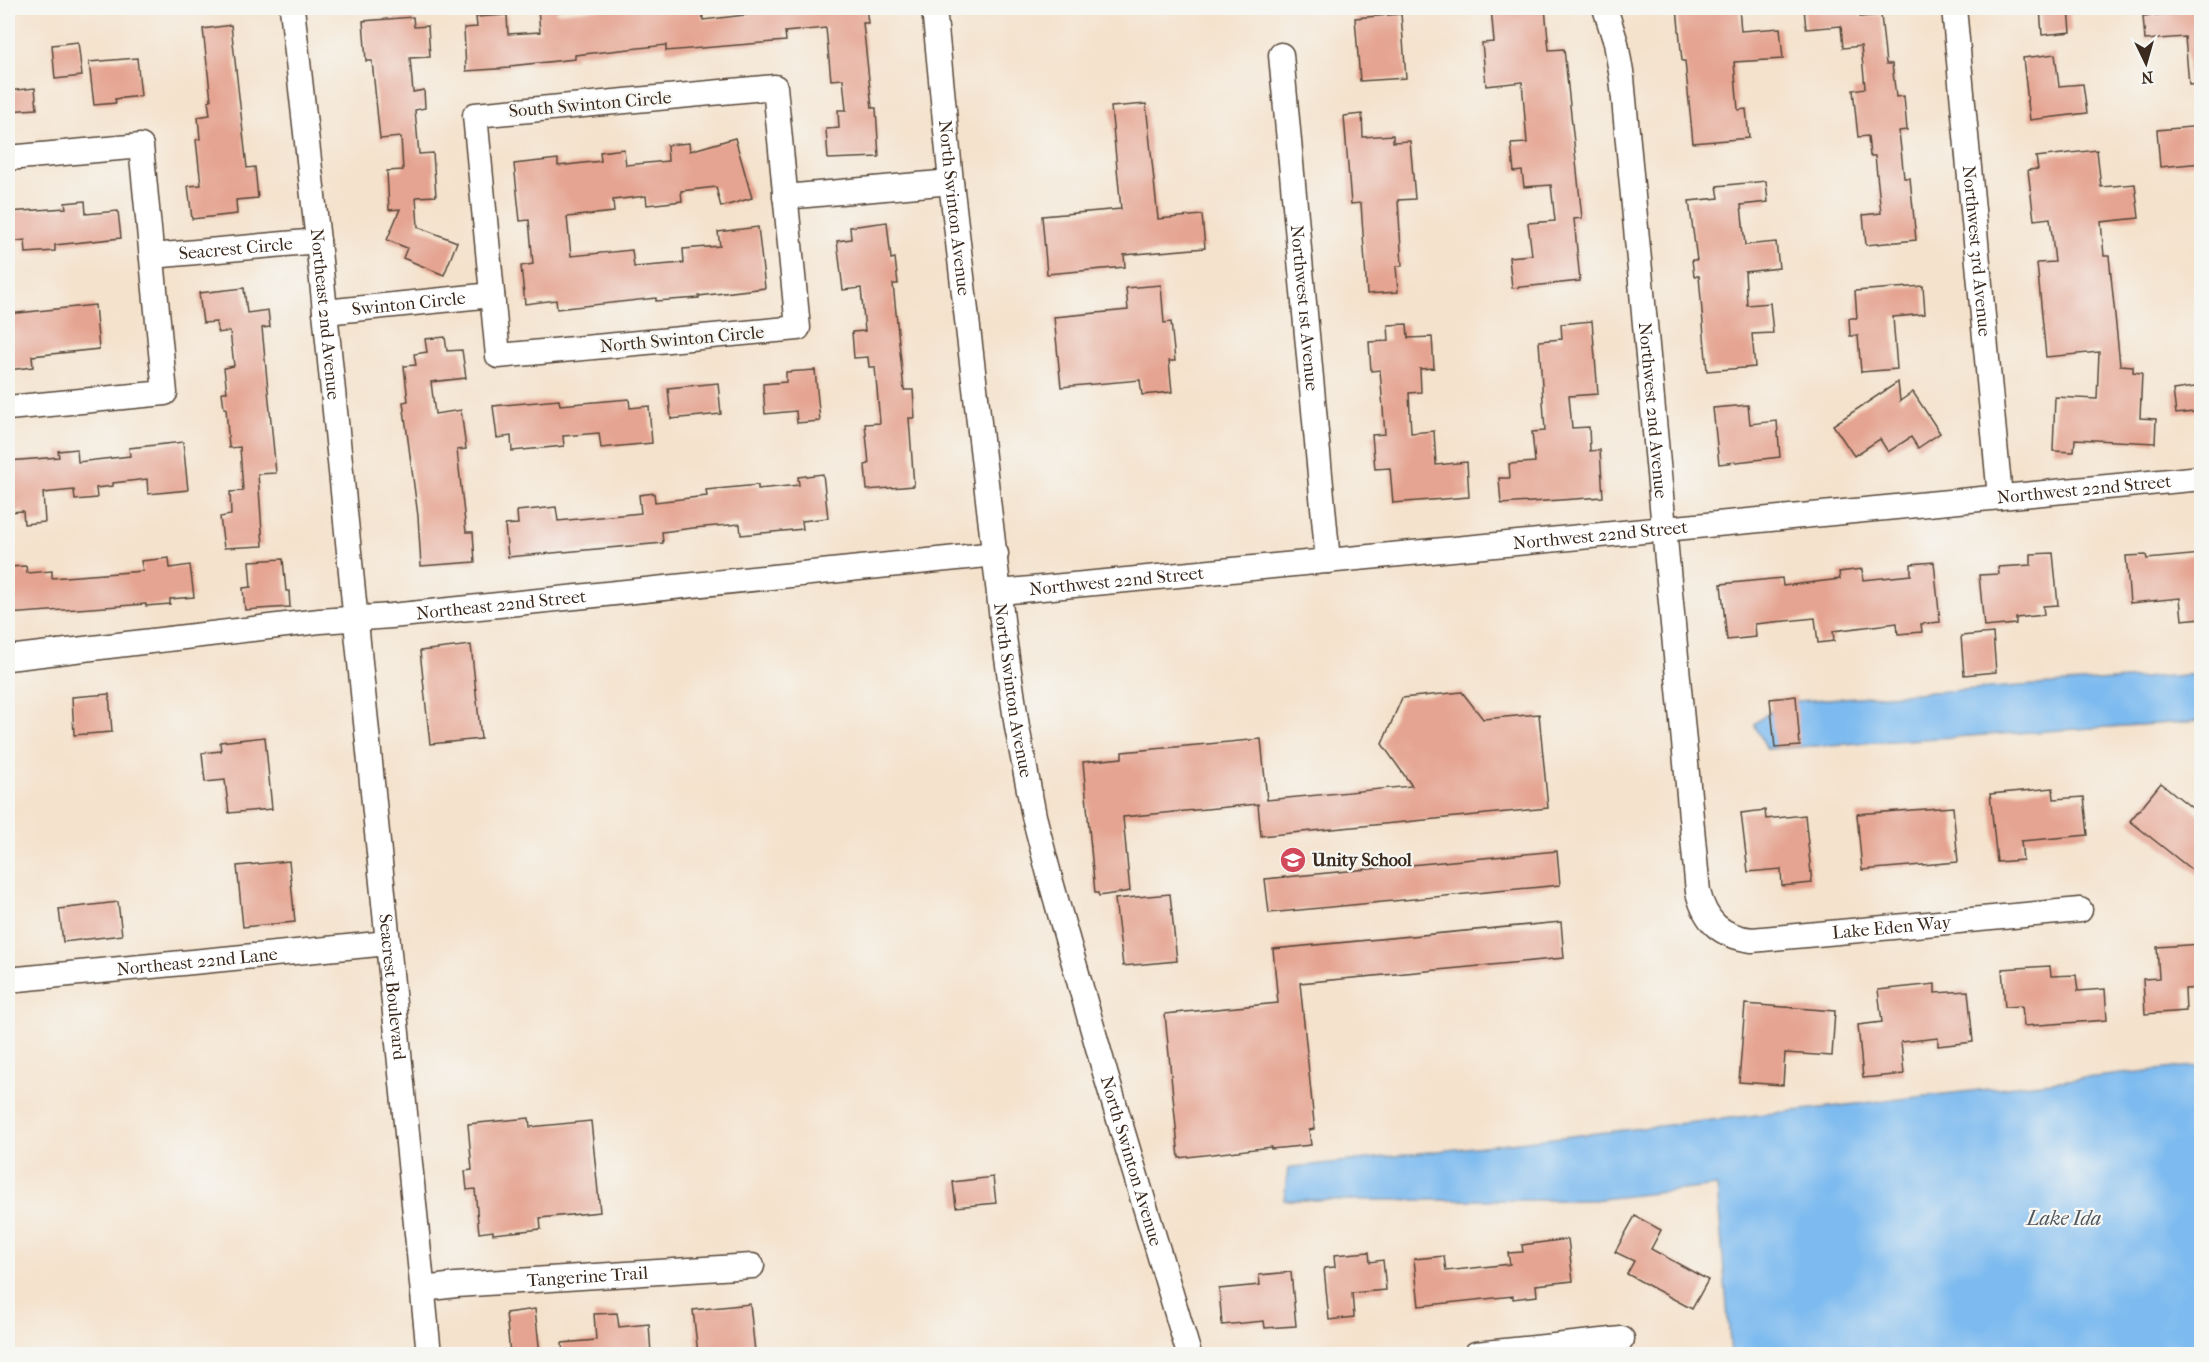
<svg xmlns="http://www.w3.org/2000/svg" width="2209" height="1362" viewBox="0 0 2209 1362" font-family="'IM FELL French Canon',serif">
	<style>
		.water { fill: #7cbaef; stroke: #5c7286; stroke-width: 1.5 }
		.building { fill: #e5a491 }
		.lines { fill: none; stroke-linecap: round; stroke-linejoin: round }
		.minor-casing { stroke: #574638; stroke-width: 27 }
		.minor { stroke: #fff; stroke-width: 24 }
		.labels { text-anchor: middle; stroke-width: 4.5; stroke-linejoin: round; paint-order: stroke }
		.street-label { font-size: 18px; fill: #3b2a1e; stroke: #f6f6f2 }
		.poi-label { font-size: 18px; font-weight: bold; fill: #3b2a1e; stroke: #f6f6f2; text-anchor: start }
		.water-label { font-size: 20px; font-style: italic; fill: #4e555d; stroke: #f6f6f2 }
	</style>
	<rect width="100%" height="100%" fill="#f6f6f2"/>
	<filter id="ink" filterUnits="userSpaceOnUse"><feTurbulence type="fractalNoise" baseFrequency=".0167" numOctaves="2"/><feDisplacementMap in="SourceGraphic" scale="12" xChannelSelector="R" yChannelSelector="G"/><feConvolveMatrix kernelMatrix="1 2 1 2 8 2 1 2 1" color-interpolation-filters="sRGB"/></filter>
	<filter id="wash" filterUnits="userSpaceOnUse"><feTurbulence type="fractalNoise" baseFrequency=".008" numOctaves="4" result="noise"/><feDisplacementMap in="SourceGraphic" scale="24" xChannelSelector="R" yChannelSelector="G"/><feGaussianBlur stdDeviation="1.35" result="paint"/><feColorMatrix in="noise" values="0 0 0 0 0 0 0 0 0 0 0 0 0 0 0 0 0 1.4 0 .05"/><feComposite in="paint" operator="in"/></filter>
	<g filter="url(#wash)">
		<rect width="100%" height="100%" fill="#f4e2cc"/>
		<g class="water">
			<polygon points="2201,674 2201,721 1767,749 1754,724 1783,702"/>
			<polygon points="2201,1065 2201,1354 1731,1354 1717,1186 1593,1200 1284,1200 1288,1168"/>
		</g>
		<g id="blocks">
			<g class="building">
				<polygon points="538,8 556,8 556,13 606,8 648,8 648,10 702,8 703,20 753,14 753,8 866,8 868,23 863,23 872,108 876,108 879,157 828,159 826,129 839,128 838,110 846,110 843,79 831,80 826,28 785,32 786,41 666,51 666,45 575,55 575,59 510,66 510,68 466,71 464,28 477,27 476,17 507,15 508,34 540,32"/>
				<polygon points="1491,8 1545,8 1549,50 1564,49 1582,218 1574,219 1580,281 1512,288 1509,257 1532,255 1528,223 1555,221 1551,185 1524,187 1522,171 1514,172 1511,144 1527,143 1522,82 1486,86 1482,43 1494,42"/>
				<polygon points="1677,8 1739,8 1741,31 1780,28 1783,59 1734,62 1738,110 1746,109 1749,138 1693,143 1685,61 1682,61"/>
				<polygon points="1804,8 1860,8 1860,17 1881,15 1886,64 1892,64 1896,97 1904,96 1907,130 1899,131 1904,178 1910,178 1916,240 1866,245 1863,215 1881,213 1875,156 1870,156 1868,136 1858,137 1853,90 1865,88 1861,46 1843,48 1841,26 1806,29"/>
				<polygon points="2040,8 2069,8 2071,32 2042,35"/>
				<polygon points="2166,8 2202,8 2202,84 2189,85 2185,37 2145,40 2143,16 2167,14"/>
				<polygon points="1401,14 1406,78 1360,81 1355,18"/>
				<polygon points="413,17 414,27 428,26 430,57 410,58 413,92 424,90 425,108 415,110 419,154 433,153 436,196 416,197 418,227 457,242 444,275 403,258 407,248 387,240 400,209 389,210 387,171 403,170 401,137 380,139 372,61 366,61 363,21"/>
				<polygon points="231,25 247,168 255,167 258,198 236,200 237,214 192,219 188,186 201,185 196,140 200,139 198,117 210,115 208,101 211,100 203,29"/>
				<polygon points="78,42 82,76 55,79 52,45"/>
				<polygon points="2055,54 2059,86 2083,84 2087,113 2030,120 2023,58"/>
				<polygon points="137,58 141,96 115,99 116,103 94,105 89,62"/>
				<polygon points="35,88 37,109 8,111 8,91"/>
				<polygon points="1146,104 1158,219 1202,215 1205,248 1124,255 1125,267 1047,274 1042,216 1121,209 1111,107"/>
				<polygon points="1362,114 1363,137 1393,135 1393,142 1410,141 1415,199 1398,200 1402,266 1396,266 1398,292 1367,294 1361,203 1351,204 1344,116"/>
				<polygon points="2202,126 2202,163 2160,167 2157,130"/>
				<polygon points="735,138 752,198 721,207 716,187 681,191 682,201 647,205 646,196 613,200 614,212 567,217 571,256 632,250 634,267 684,263 683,249 720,246 718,232 758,227 765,288 699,296 699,298 656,301 656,298 557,309 556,300 525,304 521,266 533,264 529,220 520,221 514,164 558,159 558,166 601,161 600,152 624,149 626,165 668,161 667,145 689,143 690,151"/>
				<polygon points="2097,150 2101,187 2135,184 2139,218 2101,222 2104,256 2109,256 2120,365 2133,366 2133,372 2142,373 2140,418 2156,419 2155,443 2075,439 2074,452 2053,451 2055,397 2097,399 2099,352 2046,357 2037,263 2055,262 2050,218 2034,220 2028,170 2038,169 2036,157"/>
				<polygon points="1766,181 1768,202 1741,205 1745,245 1776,242 1779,268 1745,272 1747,305 1770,303 1773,333 1752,334 1755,367 1707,371 1699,276 1694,276 1692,260 1697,260 1689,201 1719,198 1717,186"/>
				<polygon points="85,201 86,214 118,211 121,238 55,245 55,251 26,253 25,240 8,242 8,212 66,208 65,203"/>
				<polygon points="887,222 891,259 895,258 898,284 893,284 904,390 913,390 915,418 909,418 914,486 867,490 865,465 869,464 865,424 880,423 875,367 869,367 868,357 854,358 852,332 865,331 861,288 843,290 837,241 851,239 850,227"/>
				<polygon points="1161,285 1164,323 1171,322 1175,361 1169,361 1172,392 1142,395 1140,380 1061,387 1054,317 1128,310 1126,288"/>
				<polygon points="1923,286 1925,314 1893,317 1897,369 1861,372 1858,336 1850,336 1849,318 1857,318 1855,291"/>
				<polygon points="244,288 247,313 268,310 270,327 262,328 276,473 258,474 263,546 224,548 220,517 231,515 230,492 243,491 240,447 229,448 226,408 224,408 222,392 227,392 224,368 234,366 230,331 218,333 216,322 203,323 199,293"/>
				<polygon points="95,305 99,349 32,356 33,367 8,370 8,314"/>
				<polygon points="1592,321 1598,394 1569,396 1572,428 1589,427 1590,451 1600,450 1603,497 1501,504 1499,478 1510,478 1509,464 1535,462 1532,432 1545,431 1539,341 1562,339 1561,324"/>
				<polygon points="1407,324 1408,338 1432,337 1434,368 1420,369 1421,392 1409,393 1411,433 1434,431 1436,465 1467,462 1469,497 1393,503 1390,468 1375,469 1372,435 1385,434 1380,370 1371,371 1369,342 1389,341 1388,325"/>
				<polygon points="445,337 447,351 462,350 466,378 431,382 435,414 461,410 466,449 457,450 466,532 473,532 475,562 421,566 418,516 403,402 408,401 404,366 416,365 414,354 427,352 425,339"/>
				<polygon points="815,370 820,421 797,423 796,411 765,414 763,384 786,382 786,372"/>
				<polygon points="1898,382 1900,401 1913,392 1940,433 1918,448 1911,437 1888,452 1880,439 1854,456 1833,425"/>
				<polygon points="718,383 721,414 671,419 668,388"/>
				<polygon points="2202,386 2202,411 2176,414 2173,390"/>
				<polygon points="629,399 630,408 649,406 652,443 601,448 599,433 563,436 564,446 512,451 511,436 497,438 493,406 559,400 560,405"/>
				<polygon points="1748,405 1750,424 1777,421 1780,457 1719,464 1713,408"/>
				<polygon points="183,442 188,490 148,494 147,479 113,483 113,486 96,488 97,498 75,500 74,490 43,493 45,522 24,524 23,511 8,512 8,461 59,457 58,451 77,449 78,462 130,456 129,448"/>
				<polygon points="823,474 828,518 802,521 803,529 741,535 740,524 693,528 662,532 663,543 508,557 505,525 518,524 517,511 556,507 558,521 641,513 639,495 654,493 655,502 707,496 706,490 758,485 758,489 799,485 798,477"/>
				<polygon points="2053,553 2058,605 2043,606 2044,615 2016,618 2016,624 1984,627 1979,575 1999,574 1998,567 2031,565 2031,554"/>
				<polygon points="2202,554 2202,618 2182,620 2180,598 2130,603 2126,556 2146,555 2147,559"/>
				<polygon points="169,558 170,568 190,565 194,597 170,599 170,604 146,606 146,604 8,614 8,567 26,566 27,573 52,571 52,578 143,571 141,561"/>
				<polygon points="283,559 286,591 289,591 290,607 245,610 243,588 251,587 249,561"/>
				<polygon points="1934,562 1940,622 1921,624 1922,632 1898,634 1897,623 1833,631 1834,641 1818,643 1815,618 1755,624 1756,637 1727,640 1721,584 1782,578 1783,586 1840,579 1839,572 1862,569 1863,580 1911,575 1911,564"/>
				<polygon points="1993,633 1996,672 1964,675 1961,636"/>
				<polygon points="471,645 481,739 430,744 420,651"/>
				<polygon points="1462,692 1483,719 1539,714 1548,808 1261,836 1258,804 1123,817 1130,891 1099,896 1098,893 1095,893 1083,762 1122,758 1122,752 1261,739 1267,800 1412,786 1382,744 1402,698"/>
				<polygon points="109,694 112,732 74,735 72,697"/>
				<polygon points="1796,696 1800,746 1775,748 1770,699"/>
				<polygon points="265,737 272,809 229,813 225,780 205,782 202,753 221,751 220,742"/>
				<polygon points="2161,783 2202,816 2202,878 2130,821"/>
				<polygon points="2053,788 2054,799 2084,797 2088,835 2021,841 2023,860 1997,862 1990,794"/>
				<polygon points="1953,807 1958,862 1862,870 1857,814"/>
				<polygon points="1765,810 1766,819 1805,815 1812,883 1782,886 1781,869 1748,872 1741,813"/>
				<polygon points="1557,851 1560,885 1269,913 1265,879"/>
				<polygon points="289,861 295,922 243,927 237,866"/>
				<polygon points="1170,894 1177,961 1123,966 1115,899"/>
				<polygon points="118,902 122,935 63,942 59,909"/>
				<polygon points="1561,922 1564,958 1300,983 1314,1123 1314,1129 1309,1130 1311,1145 1271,1149 1271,1147 1179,1158 1165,1014 1278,1003 1273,949"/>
				<polygon points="2202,944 2202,988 2185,989 2186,1011 2145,1014 2143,979 2159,978 2157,947"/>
				<polygon points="2050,966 2051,976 2076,975 2078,991 2105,989 2107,1020 2024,1026 2022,1006 2005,1007 2002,969"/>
				<polygon points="1935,984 1935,993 1968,991 1973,1042 1938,1046 1938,1038 1901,1042 1904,1074 1863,1078 1858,1025 1882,1022 1878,990"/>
				<polygon points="1745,1004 1835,1011 1832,1056 1785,1053 1783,1085 1739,1082"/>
				<polygon points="529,1118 530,1127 591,1121 600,1212 540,1218 541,1229 493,1234 493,1231 479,1233 475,1189 467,1190 465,1171 472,1170 468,1124"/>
				<polygon points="993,1177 996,1203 956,1207 953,1182"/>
				<polygon points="1635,1216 1661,1230 1651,1249 1708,1280 1692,1309 1627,1274 1634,1261 1615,1252"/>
				<polygon points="1568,1239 1573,1281 1536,1285 1537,1296 1513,1299 1513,1296 1419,1306 1414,1259 1444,1256 1446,1271 1510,1264 1508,1253 1523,1252 1522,1245"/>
				<polygon points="1369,1252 1370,1262 1383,1260 1386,1290 1352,1293 1354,1317 1329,1320 1324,1268 1335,1267 1334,1255"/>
				<polygon points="1291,1272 1296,1326 1265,1328 1264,1321 1222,1325 1219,1289 1260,1285 1259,1275"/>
				<polygon points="750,1304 755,1352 698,1354 693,1310"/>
				<polygon points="535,1309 540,1354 510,1354 506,1313"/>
				<polygon points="617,1313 619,1327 649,1324 651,1354 563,1354 562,1343 596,1340 594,1314"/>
			</g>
		</g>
	</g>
	<g filter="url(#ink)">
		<use href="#blocks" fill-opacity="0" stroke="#574638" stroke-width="1.5"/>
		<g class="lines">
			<g class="minor-casing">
				<g id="minor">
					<path id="s1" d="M 292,8 L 318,241 L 429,1354"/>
					<path id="s2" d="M 934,8 L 951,182 L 1004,637 L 1017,727 L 1034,816 L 1051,882 L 1106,1076 L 1189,1354"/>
					<path id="s3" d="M 1605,8 L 1616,43 L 1622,78 L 1698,892 C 1706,923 1721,936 1752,940 L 2080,910"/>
					<path id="s4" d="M 1954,8 L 2000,497"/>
					<path id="s5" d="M 1281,55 L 1328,561"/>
					<polygon points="775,87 798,328 498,356 475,115"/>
					<polyline points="8,158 141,146 165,393 8,408"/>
					<polyline points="785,197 951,182"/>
					<path id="s6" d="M 152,256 L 318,241"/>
					<path id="s7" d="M 325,312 L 492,295"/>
					<path id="s8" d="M 1000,592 L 2202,478"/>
					<path id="s9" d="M 8,658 L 320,621 L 391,616 L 996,554"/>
					<path id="s10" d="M 8,980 L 388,943"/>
					<path id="s11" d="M 423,1289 L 456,1285 L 752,1266"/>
					<polyline points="1476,1354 1622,1339"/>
				</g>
			</g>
			<use href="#minor" class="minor"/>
		</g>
	</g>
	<defs>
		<g id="school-disc" transform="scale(1.35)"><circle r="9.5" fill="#d1495b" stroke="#f6f6f2"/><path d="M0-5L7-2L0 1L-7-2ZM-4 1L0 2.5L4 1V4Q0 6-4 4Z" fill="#fff"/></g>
	</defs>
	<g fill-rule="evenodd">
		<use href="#school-disc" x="1293" y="860"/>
	</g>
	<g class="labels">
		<g class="street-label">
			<text transform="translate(590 104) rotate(-5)" y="6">South Swinton Circle</text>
			<text dy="6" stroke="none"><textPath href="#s2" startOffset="201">North Swinton Avenue</textPath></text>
			<text dy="6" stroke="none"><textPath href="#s6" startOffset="84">Seacrest Circle</textPath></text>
			<text dy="6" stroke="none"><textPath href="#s4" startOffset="244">Northwest 3rd Avenue</textPath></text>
			<text dy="6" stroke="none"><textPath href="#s7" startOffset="84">Swinton Circle</textPath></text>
			<text dy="6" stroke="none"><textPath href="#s5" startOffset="254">Northwest 1st Avenue</textPath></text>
			<text dy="6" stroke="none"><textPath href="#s1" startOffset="308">Northeast 2nd Avenue</textPath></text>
			<text transform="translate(682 339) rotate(-5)" y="6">North Swinton Circle</text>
			<text dy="6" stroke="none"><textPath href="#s3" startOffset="406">Northwest 2nd Avenue</textPath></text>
			<text dy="6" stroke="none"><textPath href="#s8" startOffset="1089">Northwest 22nd Street</textPath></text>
			<text dy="6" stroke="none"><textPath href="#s8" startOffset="603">Northwest 22nd Street</textPath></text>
			<text dy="6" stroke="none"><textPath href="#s8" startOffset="117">Northwest 22nd Street</textPath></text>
			<text dy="6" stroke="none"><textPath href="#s9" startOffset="496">Northeast 22nd Street</textPath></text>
			<text dy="6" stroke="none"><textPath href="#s2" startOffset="687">North Swinton Avenue</textPath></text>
			<text dy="6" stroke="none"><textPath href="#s3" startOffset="1108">Lake Eden Way</textPath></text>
			<text dy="6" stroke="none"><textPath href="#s10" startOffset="190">Northeast 22nd Lane</textPath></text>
			<text dy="6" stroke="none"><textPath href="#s1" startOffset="984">Seacrest Boulevard</textPath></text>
			<text dy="6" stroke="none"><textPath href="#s2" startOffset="1173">North Swinton Avenue</textPath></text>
			<text dy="6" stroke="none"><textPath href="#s11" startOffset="165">Tangerine Trail</textPath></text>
		</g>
		<g class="poi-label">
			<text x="1312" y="866">Unity School</text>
		</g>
		<g class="water-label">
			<text x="2064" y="1225">Lake Ida</text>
		</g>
	</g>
	<rect width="2209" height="1362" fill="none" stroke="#f6f6f2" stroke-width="30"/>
	<g transform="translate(2146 63) rotate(175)" stroke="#f6f6f2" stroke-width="4.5" paint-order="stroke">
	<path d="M0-4.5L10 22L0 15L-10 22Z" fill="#3b2a1e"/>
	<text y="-9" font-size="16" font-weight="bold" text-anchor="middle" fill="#3b2a1e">N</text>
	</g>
</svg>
